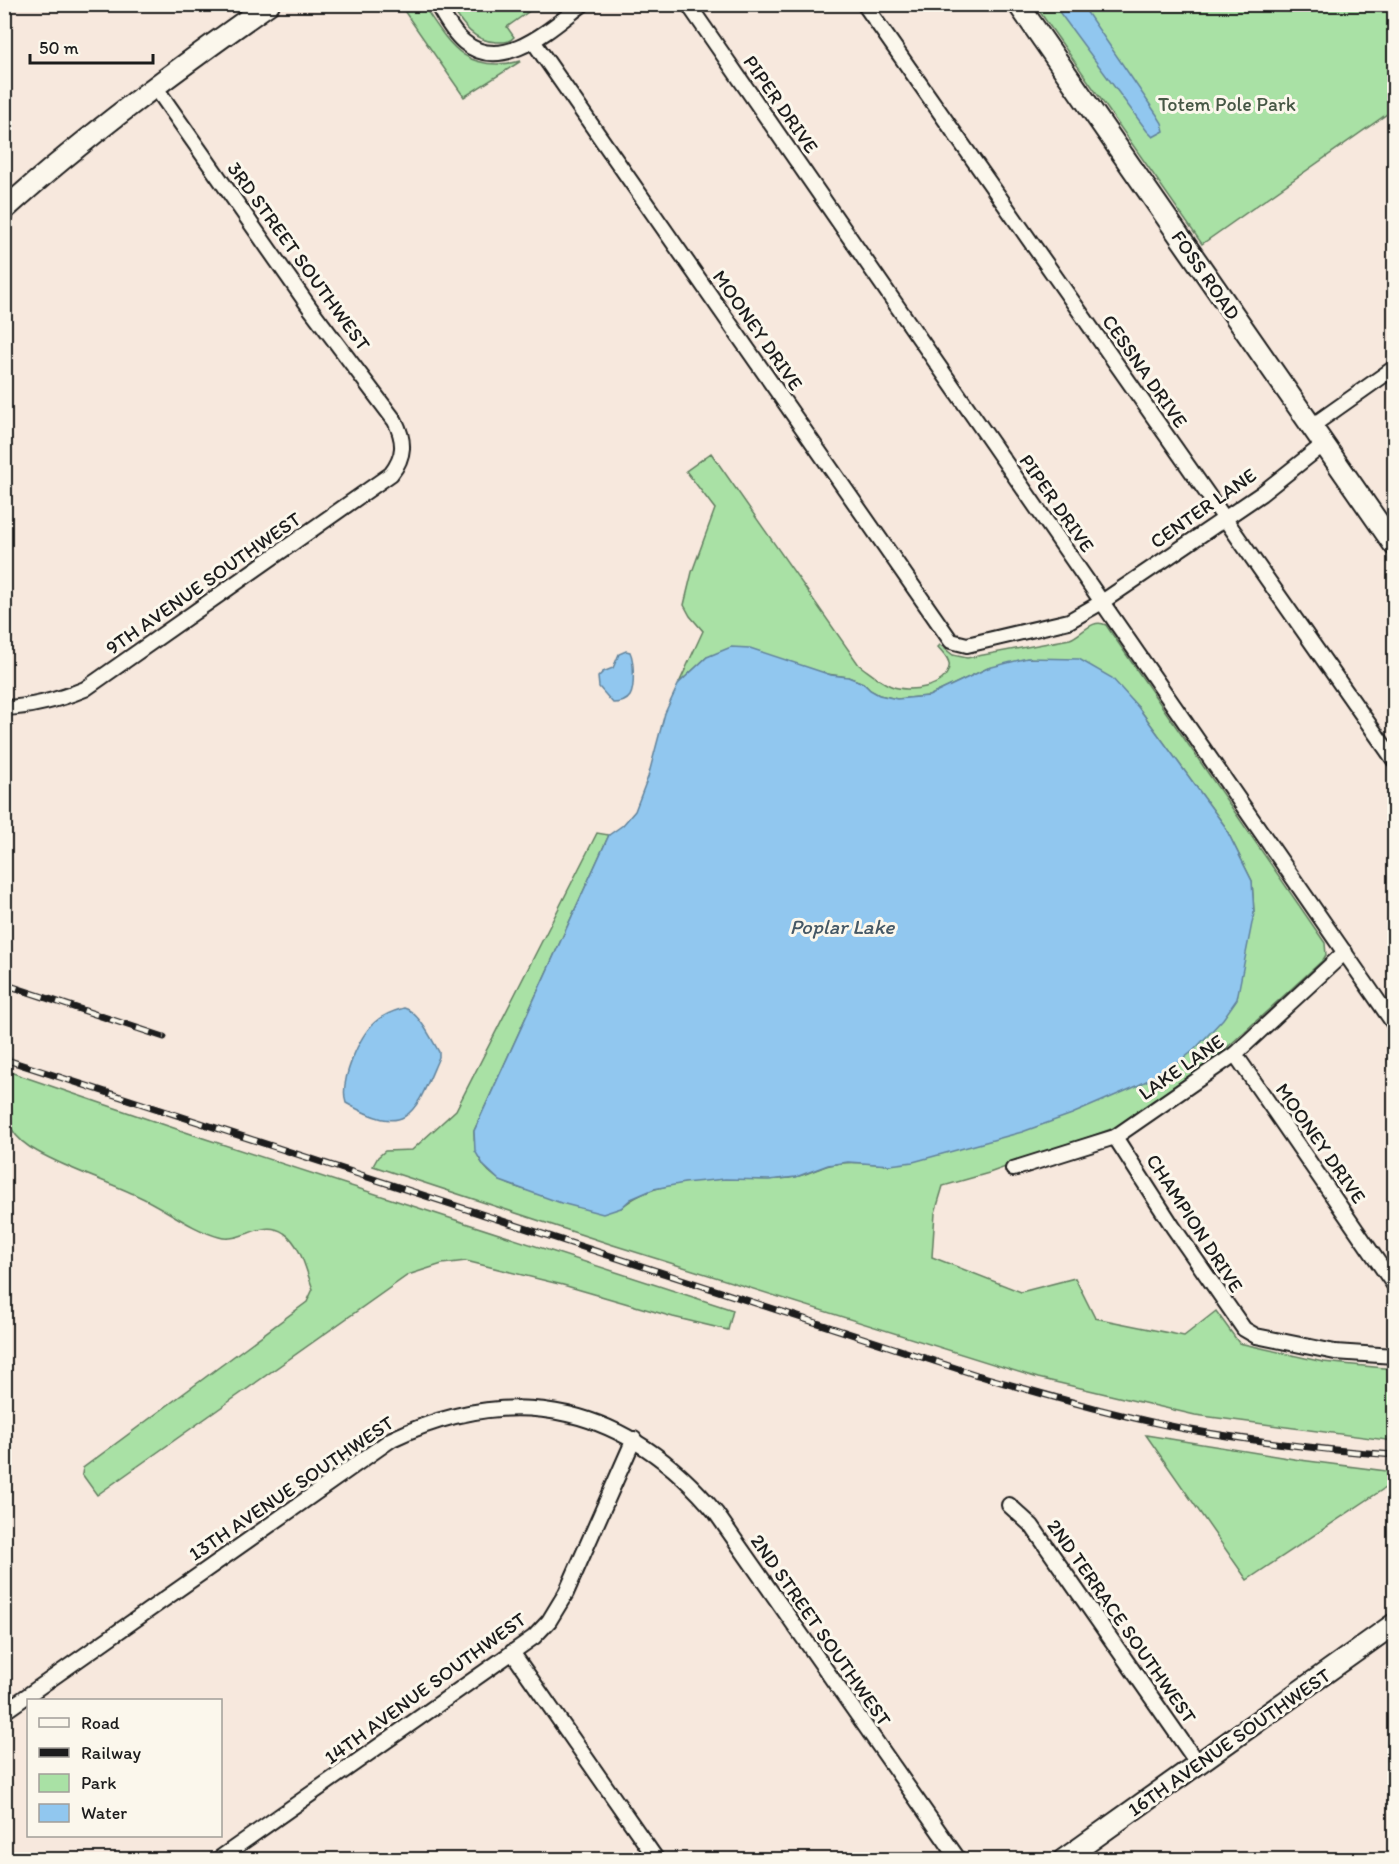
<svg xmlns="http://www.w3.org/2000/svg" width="1399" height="1864" viewBox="0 0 1399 1864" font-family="Itim,sans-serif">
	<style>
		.green { fill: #a9e1a5; stroke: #627e60; stroke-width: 1.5 }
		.water { fill: #91c7ef; stroke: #62839b; stroke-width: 1.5 }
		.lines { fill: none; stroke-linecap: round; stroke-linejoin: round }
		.street-casing { stroke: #1c1c1c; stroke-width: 18 }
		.secondary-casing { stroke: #1c1c1c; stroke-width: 24 }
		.street { stroke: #fbf7ec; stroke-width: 14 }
		.secondary { stroke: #fbf7ec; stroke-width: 20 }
		.rail-casing { stroke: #1c1c1c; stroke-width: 7 }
		.rail { stroke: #fbf7ec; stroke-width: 4.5; stroke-dasharray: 14; stroke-linecap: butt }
		.labels { text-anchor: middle; stroke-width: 6; stroke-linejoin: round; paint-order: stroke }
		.street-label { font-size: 20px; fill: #1c1c1c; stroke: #fbf7ec }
		.park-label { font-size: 20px; fill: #465745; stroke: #fbf7ec }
		.water-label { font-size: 21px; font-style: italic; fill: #455866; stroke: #fbf7ec }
	</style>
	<rect width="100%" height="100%" fill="#f7e8dd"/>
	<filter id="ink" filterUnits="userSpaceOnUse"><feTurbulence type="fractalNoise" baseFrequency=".0167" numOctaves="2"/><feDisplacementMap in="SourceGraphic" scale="12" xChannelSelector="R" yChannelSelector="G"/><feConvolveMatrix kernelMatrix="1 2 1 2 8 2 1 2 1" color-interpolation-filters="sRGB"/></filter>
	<g filter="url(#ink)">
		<g class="green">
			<path d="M 400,5 L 423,5 C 450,45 465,74 521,61 L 464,97 Z"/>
			<path d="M 450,5 L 538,5 L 507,27 L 514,37 C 509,43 504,42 496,42 C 472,41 462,23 450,5 Z"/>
			<polygon points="1035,5 1394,5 1394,109 1202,244"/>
			<path d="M 711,453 L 859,665 C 869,672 880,682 891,686 C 908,693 946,688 949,667 C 951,660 942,652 938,647 L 940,645 L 953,655 L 967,658 L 1070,639 C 1083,634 1092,618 1106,625 L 1325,943 L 1326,955 L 1323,960 L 1219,1055 L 1114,1128 L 989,1173 L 943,1186 L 935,1213 L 932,1257 L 1021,1292 L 1075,1278 L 1095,1318 L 1184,1336 L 1216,1311 L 1239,1343 L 1323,1362 L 1394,1369 L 1394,1441 L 1195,1415 L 1038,1378 L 613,1245 L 373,1166 L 378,1157 L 385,1151 L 412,1150 L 456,1110 L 597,833 L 609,835 L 474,1131 C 473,1183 520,1190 561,1197 C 581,1200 601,1204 621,1208 C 648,1184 692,1180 726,1179 C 749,1178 773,1182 795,1177 C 807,1175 818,1168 830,1165 C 850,1160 870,1164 890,1165 L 1254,913 L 1252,881 L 1224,825 L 1138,707 L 988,668 L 929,696 L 897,699 L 879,695 L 870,690 L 863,683 L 848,677 L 707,657 L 679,683 L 703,631 L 690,616 L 684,605 L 692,572 L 715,509 L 686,471 Z"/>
			<path d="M 4,1070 L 203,1138 L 733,1310 L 728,1330 L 673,1317 L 563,1285 L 466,1261 L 442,1264 L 408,1275 L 97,1495 L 82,1474 L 83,1468 L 307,1302 L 313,1289 C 306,1271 301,1244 284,1233 C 262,1218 241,1244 219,1237 C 190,1229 165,1208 138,1196 C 106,1181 68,1169 38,1152 C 28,1147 17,1138 11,1128 C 1,1110 4,1089 4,1070 Z"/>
			<polygon points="1146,1435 1300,1460 1394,1472 1394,1494 1388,1486 1247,1580"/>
		</g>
		<g class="water">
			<polygon points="1054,5 1082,5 1157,115 1162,123 1164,131 1153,137 1147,131"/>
			<polygon points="731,647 750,648 831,675 848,677 863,683 870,690 879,695 897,699 929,696 988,668 1027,658 1079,659 1112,678 1138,707 1224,825 1252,881 1254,913 1237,999 1223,1019 1194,1050 1173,1067 1137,1086 1072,1114 1022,1132 913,1162 890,1165 848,1162 828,1165 796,1177 769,1180 725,1179 684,1183 654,1189 631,1199 621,1208 603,1214 561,1203 500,1181 484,1166 475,1151 474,1131 609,835 623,825 635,811 648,777 665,713 679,683 707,657"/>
			<path d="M 626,651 L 630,652 C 634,660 635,688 630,696 C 626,702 619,703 613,703 L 599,687 L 598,677 L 603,672 L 613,668 L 619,654 Z"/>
			<path d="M 404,1008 C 418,1011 432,1040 439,1052 L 439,1057 C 415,1112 410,1140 346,1103 C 339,1082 359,1036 375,1022 C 383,1015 393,1011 404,1008 Z"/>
		</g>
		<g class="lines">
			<g class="street-casing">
				<g id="street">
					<path d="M 437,4 C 444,17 453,33 464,42 C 503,75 552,27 583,4"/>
					<polyline points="688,4 1394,1024"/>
					<polyline points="864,4 1394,760"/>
					<polyline points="533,41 951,641 967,645 1069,621 1102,602 1261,494 1324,444"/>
					<polyline points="1312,426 1394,368"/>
					<path d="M 4,708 C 33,707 58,700 85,689 L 391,474 C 405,456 405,441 395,421 L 310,308 L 154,85"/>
					<polyline points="1235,1054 1394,1285"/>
					<polyline points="1115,1137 1173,1227 1244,1329 1256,1336 1335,1352 1394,1356"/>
					<polyline points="1013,1169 1115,1137 1235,1054 1345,952"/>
					<polyline points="1009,1505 1032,1526 1198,1764"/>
					<polyline points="512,1652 657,1860"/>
					<path d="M 4,1712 L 392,1439 C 517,1380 628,1407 716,1513 L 959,1860"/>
					<polyline points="217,1860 534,1637 549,1621 566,1593 634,1439"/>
				</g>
			</g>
			<g class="secondary-casing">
				<g id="secondary">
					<polyline points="1018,4 1394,545"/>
					<path d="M 4,210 C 87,135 177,69 269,4"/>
					<polyline points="1063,1860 1394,1624"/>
				</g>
			</g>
			<use href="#street" class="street"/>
			<use href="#secondary" class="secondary"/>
			<g class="rail-casing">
				<g id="rail">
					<polyline points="4,984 164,1037"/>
					<path d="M 4,1059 L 977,1375 C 1053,1397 1130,1420 1208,1433 C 1270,1443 1333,1451 1394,1455"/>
				</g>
			</g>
			<use href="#rail" class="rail"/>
		</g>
	</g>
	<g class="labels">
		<g class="street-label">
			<text transform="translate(781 104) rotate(55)" y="7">PIPER DRIVE</text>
			<text transform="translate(299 256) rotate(54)" y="7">3RD STREET SOUTHWEST</text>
			<text transform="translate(1206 275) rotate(55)" y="7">FOSS ROAD</text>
			<text transform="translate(758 330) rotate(55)" y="7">MOONEY DRIVE</text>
			<text transform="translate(1145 371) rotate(55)" y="7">CESSNA DRIVE</text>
			<text transform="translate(1057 503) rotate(55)" y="7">PIPER DRIVE</text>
			<text transform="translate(1203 508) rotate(-35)" y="7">CENTER LANE</text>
			<text transform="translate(203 583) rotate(-35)" y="7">9TH AVENUE SOUTHWEST</text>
			<text transform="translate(1181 1067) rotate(-35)" y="7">LAKE LANE</text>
			<text transform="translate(1321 1143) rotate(55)" y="7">MOONEY DRIVE</text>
			<text transform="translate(1195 1223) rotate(57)" y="7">CHAMPION DRIVE</text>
			<text transform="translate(291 1488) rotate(-34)" y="7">13TH AVENUE SOUTHWEST</text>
			<text transform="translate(1122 1621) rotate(55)" y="7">2ND TERRACE SOUTHWEST</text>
			<text transform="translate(821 1630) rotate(55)" y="7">2ND STREET SOUTHWEST</text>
			<text transform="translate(425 1688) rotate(-36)" y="7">14TH AVENUE SOUTHWEST</text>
			<text transform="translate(1229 1742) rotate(-35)" y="7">16TH AVENUE SOUTHWEST</text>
		</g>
		<g class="park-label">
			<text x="1227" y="111">Totem Pole Park</text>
		</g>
		<g class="water-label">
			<text x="842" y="934">Poplar Lake</text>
		</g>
	</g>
	<rect width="1399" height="1864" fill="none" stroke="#fbf7ec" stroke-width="24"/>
	<rect x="12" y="12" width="1375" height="1840" fill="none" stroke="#1c1c1c" stroke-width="2" filter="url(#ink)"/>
	<rect x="27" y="1699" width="195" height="138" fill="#fbf7ec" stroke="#a29f99" stroke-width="1.5"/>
	<rect x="39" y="1718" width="30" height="9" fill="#fbf7ec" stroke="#a29f99" stroke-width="1.5"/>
	<text x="81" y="1729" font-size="18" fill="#1c1c1c">Road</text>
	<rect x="39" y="1748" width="30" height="9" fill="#1c1c1c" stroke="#a29f99" stroke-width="1.5"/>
	<text x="81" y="1759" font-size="18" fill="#1c1c1c">Railway</text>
	<rect x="39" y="1774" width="30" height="18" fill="#a9e1a5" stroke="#a29f99" stroke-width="1.5"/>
	<text x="81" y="1789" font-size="18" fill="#1c1c1c">Park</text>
	<rect x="39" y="1804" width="30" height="18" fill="#91c7ef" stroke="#a29f99" stroke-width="1.5"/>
	<text x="81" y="1819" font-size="18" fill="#1c1c1c">Water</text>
	<path d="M30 54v9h123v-9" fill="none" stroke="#1c1c1c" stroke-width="3"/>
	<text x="39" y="54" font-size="18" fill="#1c1c1c" stroke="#fbf7ec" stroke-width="4.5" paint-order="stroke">50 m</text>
</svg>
